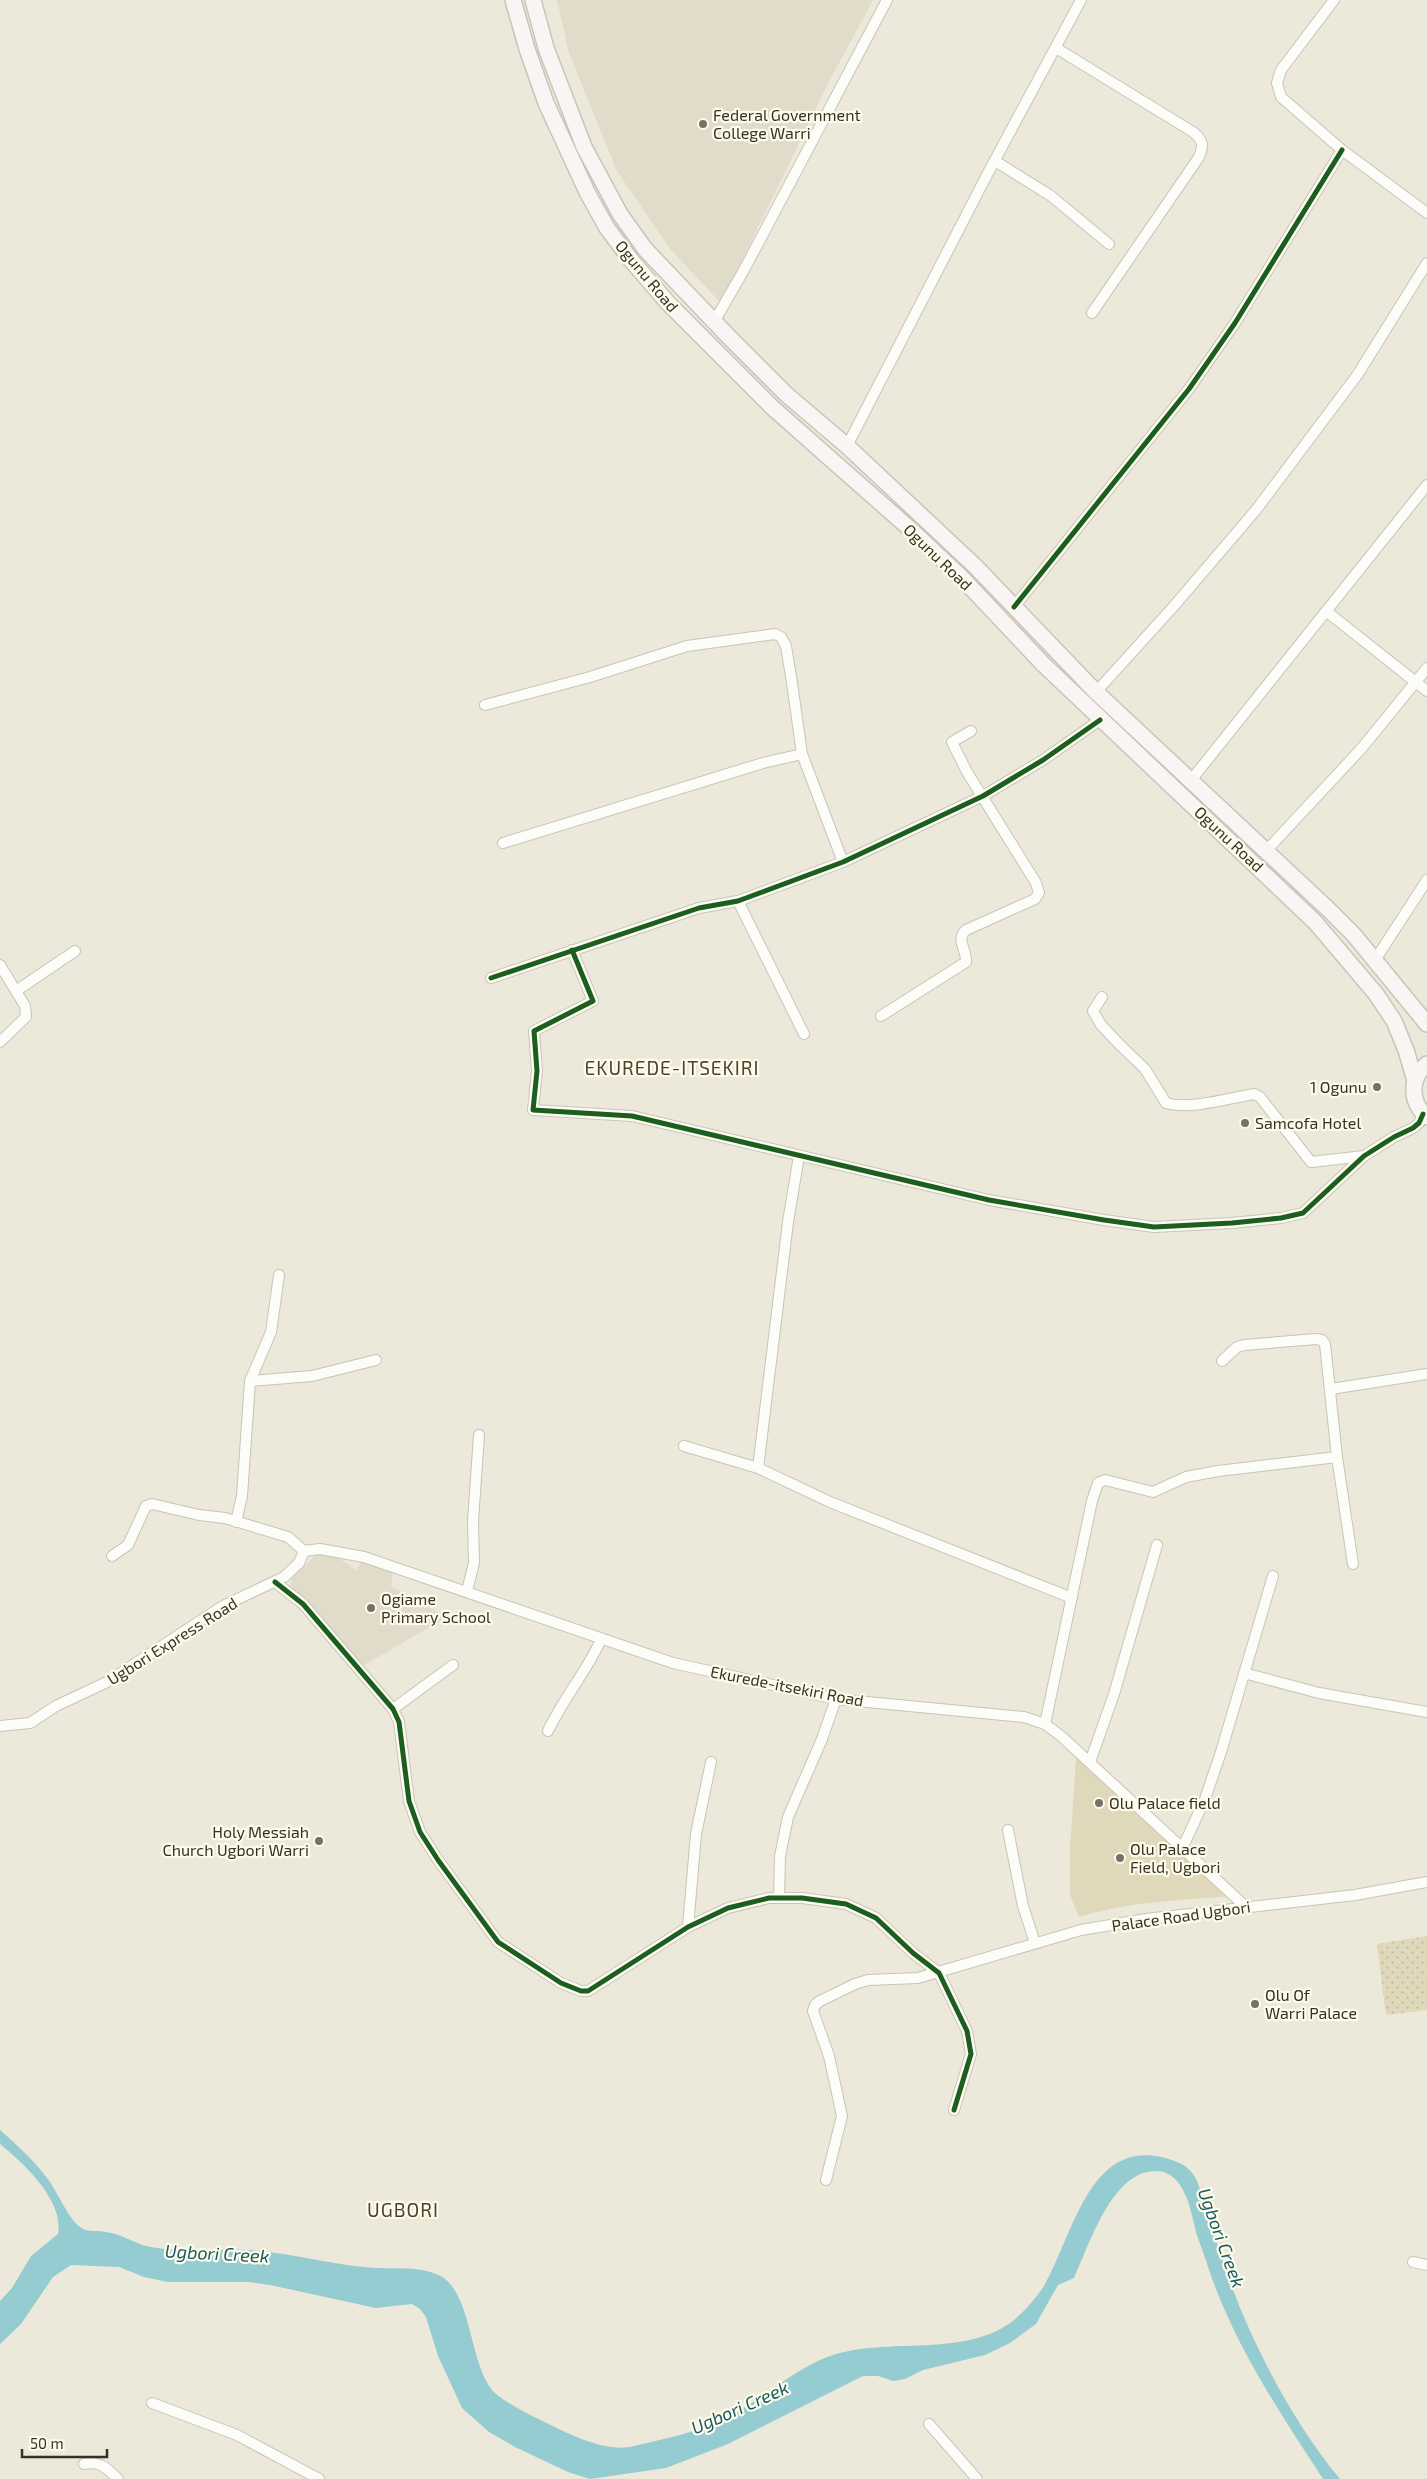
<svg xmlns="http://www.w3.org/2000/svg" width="1427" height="2479" viewBox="0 0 1427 2479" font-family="'Exo 2',sans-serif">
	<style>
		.education { fill: #e1dbc9 }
		.green { fill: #dfd8ba }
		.garden { fill: url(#garden-dots) }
		.water { fill: #94ccd2 }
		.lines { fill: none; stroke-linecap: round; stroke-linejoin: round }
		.minor-casing { stroke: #c7c5b9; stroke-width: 12 }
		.secondary-casing { stroke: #c7c5b9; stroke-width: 18 }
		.minor { stroke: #fcfcf9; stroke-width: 10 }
		.secondary { stroke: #f9f5f4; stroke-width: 15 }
		.cycleway-casing { stroke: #fffbea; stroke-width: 8 }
		.cycleway { stroke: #1b5e20; stroke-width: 5 }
		.poi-dot { fill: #757366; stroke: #fffbea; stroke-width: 2 }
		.labels { text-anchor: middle; stroke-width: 4.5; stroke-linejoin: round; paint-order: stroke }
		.poi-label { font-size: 16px; fill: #353328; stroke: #fffbea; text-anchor: start }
		.street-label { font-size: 16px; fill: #353328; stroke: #fffbea }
		.water-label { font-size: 18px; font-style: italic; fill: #165a65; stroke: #fffbea }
		.quarter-label { font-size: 19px; letter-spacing: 1px; fill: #4a442d; stroke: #fffbea }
	</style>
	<defs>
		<pattern id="garden-dots" width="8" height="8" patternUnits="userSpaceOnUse" patternTransform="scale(1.25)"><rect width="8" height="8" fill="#dfd8ba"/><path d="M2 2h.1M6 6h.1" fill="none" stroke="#c0baa0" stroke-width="1.8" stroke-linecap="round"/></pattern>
	</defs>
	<rect width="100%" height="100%" fill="#ece9da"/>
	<g class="education">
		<polygon points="557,0 873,0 832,76 721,303 670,249 617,171 569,53"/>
		<polygon points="321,1550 334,1555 356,1570 364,1558 389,1566 393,1575 391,1586 447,1617 361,1667 290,1589 292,1578"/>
	</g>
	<path class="green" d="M 1076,1758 L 1231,1896 C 1180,1900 1128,1902 1079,1917 L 1070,1895 L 1070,1848 Z"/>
	<polygon class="garden" points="1427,1936 1427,2010 1386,2015 1377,1944"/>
	<path class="water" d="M 0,2130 C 18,2146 36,2162 50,2182 C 58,2194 69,2219 80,2227 C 88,2233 97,2230 106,2232 C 124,2234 136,2246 157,2248 C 187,2252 218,2248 248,2250 C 287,2252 325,2263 364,2267 C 387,2270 414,2265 436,2274 C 473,2287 468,2365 494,2392 C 508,2406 547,2423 565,2432 C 585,2441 613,2452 634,2446 C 668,2438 708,2430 737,2412 C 768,2394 797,2368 830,2356 C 888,2336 965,2359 1014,2320 C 1025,2311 1036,2298 1044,2286 C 1075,2232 1091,2128 1177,2162 C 1203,2172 1200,2199 1209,2222 C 1222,2256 1232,2291 1247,2324 C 1271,2378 1302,2433 1340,2479 L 1323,2479 C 1280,2413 1235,2346 1209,2270 C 1206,2260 1202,2249 1198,2238 C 1191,2215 1187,2170 1154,2171 C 1111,2173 1089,2246 1074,2278 L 1058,2285 L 1036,2324 L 1010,2343 L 985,2355 L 923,2370 L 905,2379 L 893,2381 L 878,2376 L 863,2376 L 728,2444 L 666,2468 L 590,2479 L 568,2472 L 515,2447 L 489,2432 L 462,2408 L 438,2356 L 426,2317 L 420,2309 L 412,2304 L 376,2308 L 270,2285 L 249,2282 L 168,2282 L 144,2277 L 119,2267 L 71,2265 L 53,2277 L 21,2324 L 0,2344 L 0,2301 L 12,2288 L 31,2256 L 58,2234 C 64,2200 24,2164 0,2144 Z"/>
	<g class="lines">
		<g class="minor-casing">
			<g id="minor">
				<polyline points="1334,0 1281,70 1277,83 1281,97 1342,150 1427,213"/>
				<path d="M 1056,48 L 1193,132 C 1203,140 1204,145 1199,157 L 1092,313"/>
				<polyline points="995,161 1051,196 1109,244"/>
				<polyline points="714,322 744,270 887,0"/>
				<polyline points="847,446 989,171 1081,0"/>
				<polyline points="1014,607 1189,389 1235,323 1342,150"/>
				<polyline points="1326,611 1427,691"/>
				<polyline points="1096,692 1174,606 1256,510 1358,374 1427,263"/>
				<polyline points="485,705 590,677 687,646 775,634 781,637 786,646 792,683 802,754 843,862"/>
				<polyline points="1192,779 1427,485"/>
				<polyline points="503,843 763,763 802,754"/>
				<polyline points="1266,851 1361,749 1427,668"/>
				<polyline points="738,901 804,1034"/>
				<polyline points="572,950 593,1001 534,1031 537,1071 533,1110 632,1116 989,1200 1104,1220 1154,1227 1232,1223 1281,1218 1303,1213 1364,1156 1394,1137 1413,1128 1419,1123 1423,1114"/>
				<polyline points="1375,960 1427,880"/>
				<polyline points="0,965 25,1006 26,1017 0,1042"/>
				<polyline points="491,978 699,908 738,901 843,862 983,796 1043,760 1100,720"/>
				<polyline points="16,991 75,951"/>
				<path d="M 1102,997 L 1093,1011 L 1101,1025 L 1121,1046 L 1145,1069 L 1166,1103 C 1190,1110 1230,1098 1254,1094 L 1260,1097 L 1311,1162 L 1364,1156"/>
				<path d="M 881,1016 L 966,962 C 967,949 955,940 966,930 L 1035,899 L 1039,893 L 1036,883 L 967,772 L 952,742 L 971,731"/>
				<polyline points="1222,1361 1237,1347 1244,1345 1316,1339 1322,1340 1325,1344 1337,1457 1353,1564"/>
				<polyline points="250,1381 312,1376 376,1360"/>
				<polyline points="1331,1389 1427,1374"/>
				<polyline points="684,1446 758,1468 830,1502 1072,1598"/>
				<polyline points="758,1468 788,1222 799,1156"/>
				<polyline points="236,1522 242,1496 250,1381 271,1332 279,1275"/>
				<polyline points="304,1551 320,1549 364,1557 673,1663 836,1699 1024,1717 1045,1724 1061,1736 1246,1907"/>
				<polyline points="112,1556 128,1545 146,1506 152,1504 199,1515 225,1518 288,1537 304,1551"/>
				<polyline points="275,1582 303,1604 393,1709 399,1722 409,1801 420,1832 438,1860 498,1942 561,1983 581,1991 588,1991 688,1927 728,1908 769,1898 802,1898 846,1904 876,1918 913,1953 939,1973 967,2031 971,2054 954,2110"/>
				<polyline points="467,1591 474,1563 473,1521 479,1435"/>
				<polyline points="1244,1673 1319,1693 1427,1712"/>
				<polyline points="393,1709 453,1665"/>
				<polyline points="1045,1724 1092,1501 1098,1483 1105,1480 1153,1492 1186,1477 1218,1471 1337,1457"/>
				<polyline points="0,1726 30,1723 56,1706 107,1682 223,1606 284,1577 299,1563 304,1551"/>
				<path d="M 548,1731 C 563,1699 586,1672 601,1640"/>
				<polyline points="1090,1762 1114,1694 1157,1545"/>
				<polyline points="1008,1830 1023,1906 1035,1943"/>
				<polyline points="1182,1849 1205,1799 1221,1752 1273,1576"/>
				<polyline points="779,1898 780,1856 788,1817 822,1739 836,1699"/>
				<polyline points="688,1927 696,1834 711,1762"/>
				<polyline points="826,2180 842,2116 829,2056 813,2011 815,2005 820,2001 855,1984 868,1980 918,1978 1081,1930 1146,1919 1355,1895 1427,1882"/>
				<polyline points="1413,2262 1427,2265"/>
				<polyline points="152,2403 237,2435 319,2479"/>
				<polyline points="929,2424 977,2479"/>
				<path d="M 84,2464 C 100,2461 107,2468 118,2479"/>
			</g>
		</g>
		<g class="secondary-casing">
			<g id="secondary">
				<polyline points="513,0 527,49 546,103 587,192 607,228 631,260 668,303 774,409 910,529 960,576 1043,664 1315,922 1376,994 1394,1021 1406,1050 1415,1081"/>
				<polyline points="533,0 546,48 584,147 620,214 645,249 729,337 787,395 847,446 975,566 1096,692 1328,909 1354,935 1427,1024"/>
				<path d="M 1427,1064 C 1409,1079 1410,1102 1427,1117"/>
			</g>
		</g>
		<use href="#minor" class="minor"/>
		<use href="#secondary" class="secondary"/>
		<g class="cycleway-casing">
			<g id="cycleway">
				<polyline points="1014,607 1189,389 1235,323 1342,150"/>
				<polyline points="572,950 593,1001 534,1031 537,1071 533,1110 632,1116 989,1200 1104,1220 1154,1227 1232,1223 1281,1218 1303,1213 1364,1156 1394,1137 1413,1128 1419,1123 1423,1114"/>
				<polyline points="491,978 699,908 738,901 843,862 983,796 1043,760 1100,720"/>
				<polyline points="275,1582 303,1604 393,1709 399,1722 409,1801 420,1832 438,1860 498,1942 561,1983 581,1991 588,1991 688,1927 728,1908 769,1898 802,1898 846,1904 876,1918 913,1953 939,1973 967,2031 971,2054 954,2110"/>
			</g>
		</g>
		<use href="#cycleway" class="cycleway"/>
	</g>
	<g class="poi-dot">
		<circle cx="703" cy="124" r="5"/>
		<circle cx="1377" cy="1087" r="5"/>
		<circle cx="1245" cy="1123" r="5"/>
		<circle cx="371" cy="1608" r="5"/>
		<circle cx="1099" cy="1803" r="5"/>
		<circle cx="319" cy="1841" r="5"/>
		<circle cx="1120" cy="1858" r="5"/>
		<circle cx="1255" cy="2004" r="5"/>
	</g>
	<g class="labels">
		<g class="poi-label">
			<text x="713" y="121">Federal Government<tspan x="713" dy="18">College Warri</tspan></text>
			<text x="1367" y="1093" text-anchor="end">1 Ogunu</text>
			<text x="1255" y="1129">Samcofa Hotel</text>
			<text x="381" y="1605">Ogiame<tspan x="381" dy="18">Primary School</tspan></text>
			<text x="1109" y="1809">Olu Palace field</text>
			<text x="309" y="1838" text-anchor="end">Holy Messiah<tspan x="309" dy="18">Church Ugbori Warri</tspan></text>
			<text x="1130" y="1855">Olu Palace<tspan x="1130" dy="18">Field, Ugbori</tspan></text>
			<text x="1265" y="2001">Olu Of<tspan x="1265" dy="18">Warri Palace</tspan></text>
		</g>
		<g class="street-label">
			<text transform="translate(647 276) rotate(50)" y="6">Ogunu Road</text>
			<text transform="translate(938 557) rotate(44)" y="6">Ogunu Road</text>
			<text transform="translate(1229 839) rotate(43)" y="6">Ogunu Road</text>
			<text transform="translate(172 1641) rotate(-32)" y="6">Ugbori Express Road</text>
			<text transform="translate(787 1686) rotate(11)" y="6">Ekurede-itsekiri Road</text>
			<text transform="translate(1181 1916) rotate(-8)" y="6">Palace Road Ugbori</text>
		</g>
		<g class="water-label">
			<text transform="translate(1221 2238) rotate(70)" y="6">Ugbori Creek</text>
			<text transform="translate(217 2254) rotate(3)" y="6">Ugbori Creek</text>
			<text transform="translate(740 2408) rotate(-24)" y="6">Ugbori Creek</text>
		</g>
		<g class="quarter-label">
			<text x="672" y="1075">EKUREDE-ITSEKIRI</text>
			<text x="403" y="2217">UGBORI</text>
		</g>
	</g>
	<path d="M22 2449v8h85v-8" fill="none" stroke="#353328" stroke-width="2.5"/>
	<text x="30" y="2449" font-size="15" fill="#353328" stroke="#fffbea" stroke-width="4" paint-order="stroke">50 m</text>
</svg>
